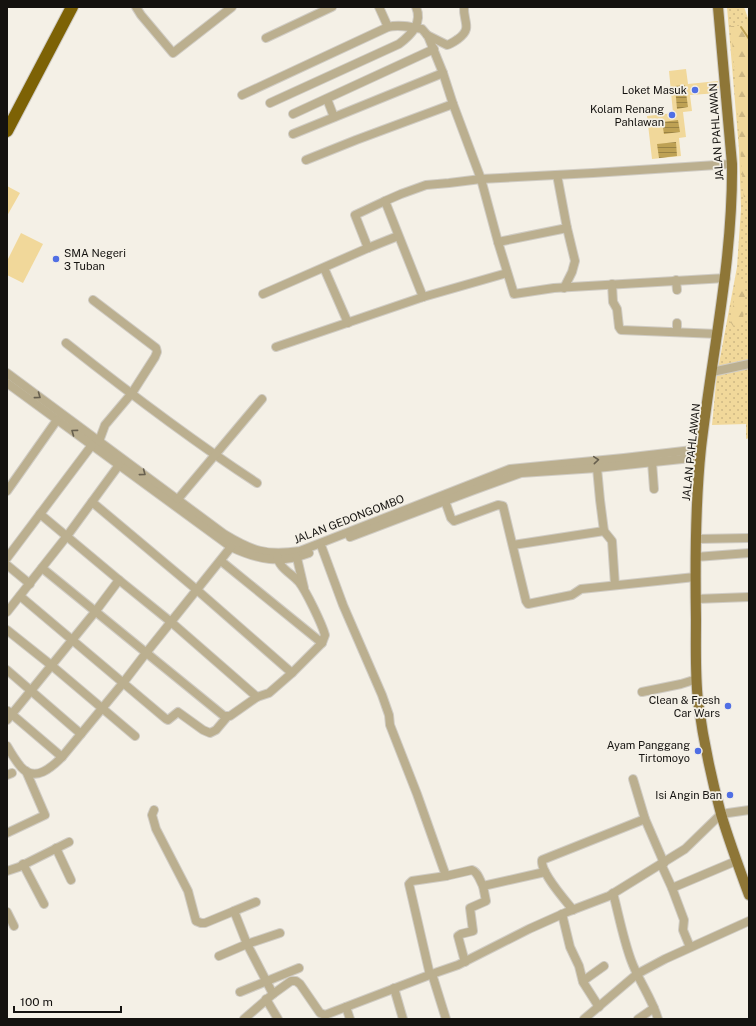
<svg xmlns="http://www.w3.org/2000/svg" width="756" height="1026" viewBox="0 0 756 1026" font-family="'Public Sans',sans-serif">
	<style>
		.grass { fill: url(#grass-dots) }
		.forest { fill: url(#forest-firs) }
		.garden { fill: #f1d89a }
		.water { fill: url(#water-rules) }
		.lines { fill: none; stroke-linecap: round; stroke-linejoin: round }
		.stream { stroke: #bea154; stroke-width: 2 }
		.minor-casing { stroke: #d0ccc4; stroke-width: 10 }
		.major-casing { stroke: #d0ccc4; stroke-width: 12 }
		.highway-casing { stroke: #d0ccc4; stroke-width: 14 }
		.minor { stroke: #bbaf8f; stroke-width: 8 }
		.major { stroke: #8e7637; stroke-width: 10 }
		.highway { stroke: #7d6205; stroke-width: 12 }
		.oneway { stroke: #68604f }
		.poi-dot { fill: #506fe4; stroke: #f4f0e6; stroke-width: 1.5 }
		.labels { text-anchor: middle; stroke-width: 3.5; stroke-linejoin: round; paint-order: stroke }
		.poi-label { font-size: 11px; fill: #14120f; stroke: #f4f0e6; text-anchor: end }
		.street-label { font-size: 11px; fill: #14120f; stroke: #f4f0e6 }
	</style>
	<defs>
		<pattern id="grass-dots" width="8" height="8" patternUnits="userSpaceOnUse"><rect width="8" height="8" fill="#f1d89a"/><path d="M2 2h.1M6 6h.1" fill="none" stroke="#ceb884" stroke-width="1.8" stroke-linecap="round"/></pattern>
		<pattern id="forest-firs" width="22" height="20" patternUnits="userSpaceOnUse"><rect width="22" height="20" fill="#f1d89a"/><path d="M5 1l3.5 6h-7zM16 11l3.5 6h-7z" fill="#ceb884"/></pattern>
		<pattern id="water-rules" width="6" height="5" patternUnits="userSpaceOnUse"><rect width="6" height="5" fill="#bea154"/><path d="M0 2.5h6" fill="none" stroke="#998244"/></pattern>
	</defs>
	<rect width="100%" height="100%" fill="#f4f0e6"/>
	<g class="grass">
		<polygon points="727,7 744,7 749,21 749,364 718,369 737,267 741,209 739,149"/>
		<polygon points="749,366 749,438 746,439 746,424 712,425 717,373"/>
	</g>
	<g class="forest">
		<polygon points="748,20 749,24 749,202 744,200 731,26 740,26 745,21"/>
		<path d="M 738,277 L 742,280 C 744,287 745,295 745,303 C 745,310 742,313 744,322 L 742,324 L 733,326 L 729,320 C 730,316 733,312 733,308 C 734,302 736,279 738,277 Z"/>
	</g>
	<g class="garden">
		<polygon points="686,69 688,84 718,81 719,93 690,95 692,111 683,112 686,137 679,138 681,156 652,159 647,116 673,113 669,71"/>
		<polygon points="7,186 20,193 7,216"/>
		<polygon points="21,233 43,244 23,283 7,275 7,261"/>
	</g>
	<g class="water">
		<polygon points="685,85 688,107 677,109 675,86"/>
		<polygon points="678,120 680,132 664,134 662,122"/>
		<polygon points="676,142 677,156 659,158 657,144"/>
	</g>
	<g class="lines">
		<polyline class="stream" points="741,27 749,39"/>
		<g class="minor-casing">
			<g id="minor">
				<polyline points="136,7 141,15 173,53 232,7"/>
				<path d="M 388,27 C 399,24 412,27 422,29 L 428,36 L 443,73 L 453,104 L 481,179 L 498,242 L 514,294 L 554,288 L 726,278"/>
				<path d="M 427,35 L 447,45 C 451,44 455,41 458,39 C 473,28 463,22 464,7"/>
				<polyline points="266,38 332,7"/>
				<polyline points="242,95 388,27 379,7"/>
				<polyline points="327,99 334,117"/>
				<path d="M 270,103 L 399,44 C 411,35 423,23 416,7"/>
				<polyline points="293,114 434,49"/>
				<polyline points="293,134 443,73"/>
				<polyline points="306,160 356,140 453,104"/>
				<polyline points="498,242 567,228 557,175"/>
				<polyline points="368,248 355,215 385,201"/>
				<polyline points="324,268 348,323"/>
				<polyline points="676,280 677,290"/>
				<polyline points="612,284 613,302 617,309 619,327 621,330 718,334"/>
				<polyline points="564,288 572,272 575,261 567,228"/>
				<polyline points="263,294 368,248 398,236"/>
				<polyline points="423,297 385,201 401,194 426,185 449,183 481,179 593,173 732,164"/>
				<polyline points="93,300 156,348 157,352 155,357 132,393 105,425 98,444"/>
				<polyline points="677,323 677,332"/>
				<path d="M 66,343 C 128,392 191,440 257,483"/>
				<polyline points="276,347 423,297 507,273"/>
				<polyline points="712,372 749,364"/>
				<path d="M 7,373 L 224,534 C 252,551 266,556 300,551 L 510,469 L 624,458 L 701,449"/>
				<path d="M 7,383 L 231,547 C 259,560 280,564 309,553"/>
				<polyline points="652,462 654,489"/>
				<polyline points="597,468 600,500 604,531 612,541 615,585"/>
				<polyline points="7,491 57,420"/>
				<polyline points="178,499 262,399"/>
				<polyline points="445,501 451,518 454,521 498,505 503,506 526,601 528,604 572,595 581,589 695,577"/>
				<polyline points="40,514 119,580 171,622 257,697"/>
				<polyline points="350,537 474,490 521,473 597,468 701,457"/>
				<polyline points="696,539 749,538"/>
				<polyline points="513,545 604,531"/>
				<path d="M 322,548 L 343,605 L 382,695 L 389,715 L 390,725 L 417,794 L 446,876 L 472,870 C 478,872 480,881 483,886"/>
				<path d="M 277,556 C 279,568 291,573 299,582 C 306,591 322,624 325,635 L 322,643 L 292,673"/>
				<polyline points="696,557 749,553"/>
				<polyline points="7,558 92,445"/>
				<polyline points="297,558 304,588"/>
				<polyline points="221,561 322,643"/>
				<polyline points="7,565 30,584"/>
				<polyline points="42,568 224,716 230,716 257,697 269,693 292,673 197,590 92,502"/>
				<polyline points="20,596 166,719 168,720 178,712 203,730 210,733 216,730 227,717"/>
				<polyline points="696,599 749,597"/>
				<polyline points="7,612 67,536 119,465"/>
				<polyline points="7,630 51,665 135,736"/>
				<polyline points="7,670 81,734"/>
				<polyline points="642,692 681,684 697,679"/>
				<polyline points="8,711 62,757"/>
				<polyline points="7,720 95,612 119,580"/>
				<path d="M 7,746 C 11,753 16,761 21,767 C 35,783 52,767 62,757 L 123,683 L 146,653 L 231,547"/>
				<polyline points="7,775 12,773"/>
				<polyline points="633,779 645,819 664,863"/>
				<polyline points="154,810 152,815 156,829 188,891 196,921 201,923 205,923 234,911 247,944 273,994"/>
				<polyline points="7,833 45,815 26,771"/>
				<polyline points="56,848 71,880"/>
				<polyline points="23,864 44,904"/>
				<polyline points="661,864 672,888"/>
				<polyline points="7,871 19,867 69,842"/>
				<path d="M 613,893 C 619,916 623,938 631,960 C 638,980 652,998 658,1019"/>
				<path d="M 573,910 C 565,900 540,872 542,860 L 645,819"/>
				<polyline points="234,911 256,902"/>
				<polyline points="7,912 14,926"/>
				<polyline points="562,914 570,947 579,966 583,982 599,1007"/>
				<polyline points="690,947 683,930 684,920 672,888 736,861"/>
				<polyline points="219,956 247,944 280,933"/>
				<polyline points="465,962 458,936 461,934 473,931 470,908 486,901 483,886 545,872"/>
				<polyline points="432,974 446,1019"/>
				<polyline points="430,975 409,884 412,881 446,876"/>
				<polyline points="583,981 604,966"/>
				<polyline points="394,988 403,1019"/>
				<polyline points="240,992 299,968"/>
				<polyline points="266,999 278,1019"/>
				<polyline points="346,1007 350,1019"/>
				<polyline points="244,1019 273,994 291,981 296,981 300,984 320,1013 325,1015 432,974 458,965 529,929 567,912 609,896 685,849 721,814 749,810"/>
				<polyline points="584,1019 637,974 665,959 749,921"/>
				<polyline points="638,1019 654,1008"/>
			</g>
		</g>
		<g class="major-casing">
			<path id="major" d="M 718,7 L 732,164 C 733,260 712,353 701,448 C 695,505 695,562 696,619 C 696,646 695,674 698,701 C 703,739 711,777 721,814 C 729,841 739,868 749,895"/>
		</g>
		<g class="highway-casing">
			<polyline id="highway" points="7,131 72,7"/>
		</g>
		<use href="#minor" class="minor"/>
		<use href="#major" class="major"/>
		<use href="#highway" class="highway"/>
	</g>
	<defs><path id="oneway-chevron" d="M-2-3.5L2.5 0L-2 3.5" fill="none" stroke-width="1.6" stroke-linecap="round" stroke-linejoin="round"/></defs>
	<g class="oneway">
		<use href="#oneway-chevron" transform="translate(38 396) rotate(36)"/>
		<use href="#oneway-chevron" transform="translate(74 432) rotate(-144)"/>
		<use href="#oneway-chevron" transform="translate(596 460) rotate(-5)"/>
		<use href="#oneway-chevron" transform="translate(143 473) rotate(37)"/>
	</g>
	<g class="poi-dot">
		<circle cx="695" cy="90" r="4"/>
		<circle cx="672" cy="115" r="4"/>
		<circle cx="56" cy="259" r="4"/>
		<circle cx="728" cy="706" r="4"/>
		<circle cx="698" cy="751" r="4"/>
		<circle cx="730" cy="795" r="4"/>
	</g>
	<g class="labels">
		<g class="poi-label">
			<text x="687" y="94">Loket Masuk</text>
			<text x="664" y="113">Kolam Renang<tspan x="664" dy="13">Pahlawan</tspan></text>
			<text x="64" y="257" text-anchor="start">SMA Negeri<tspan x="64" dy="13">3 Tuban</tspan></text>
			<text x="720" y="704">Clean &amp; Fresh<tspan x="720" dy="13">Car Wars</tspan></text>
			<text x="690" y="749">Ayam Panggang<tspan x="690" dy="13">Tirtomoyo</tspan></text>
			<text x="722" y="799">Isi Angin Ban</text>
		</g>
		<g class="street-label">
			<text transform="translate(716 132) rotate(-94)" y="4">JALAN PAHLAWAN</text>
			<text transform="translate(691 452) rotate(-84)" y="4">JALAN PAHLAWAN</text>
			<text transform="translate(349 519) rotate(-21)" y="4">JALAN GEDONGOMBO</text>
		</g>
	</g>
	<rect width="756" height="1026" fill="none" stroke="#14120f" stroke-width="16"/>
	<path d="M14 1006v6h107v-6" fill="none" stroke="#14120f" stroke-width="2"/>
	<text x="20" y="1006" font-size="12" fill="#14120f" stroke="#f4f0e6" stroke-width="3" paint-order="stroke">100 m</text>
</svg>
